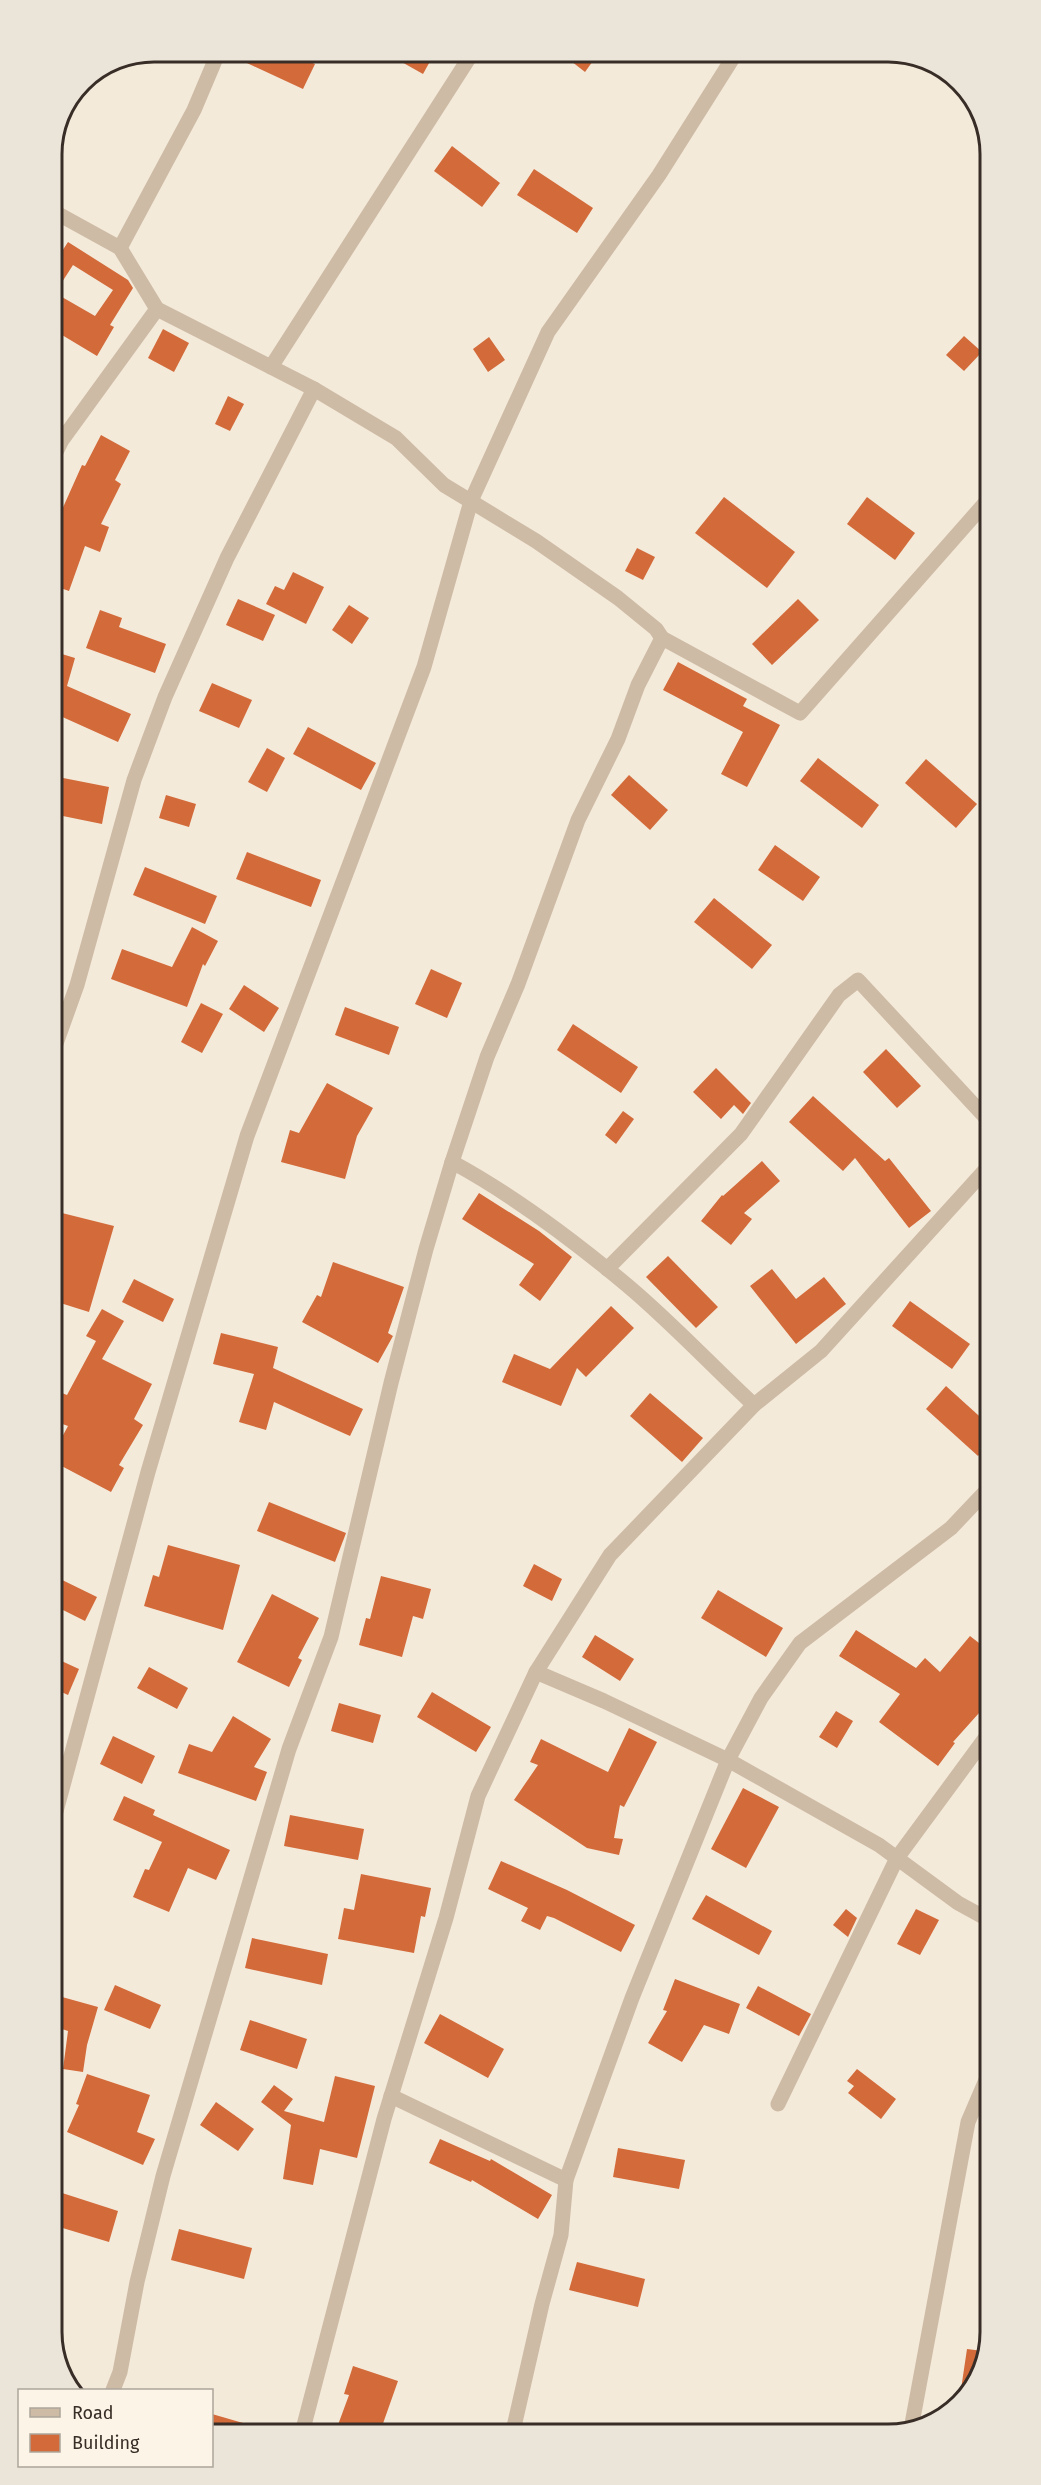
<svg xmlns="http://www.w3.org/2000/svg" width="1041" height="2485" viewBox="0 0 1041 2485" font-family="'Fira Sans',sans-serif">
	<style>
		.building { fill: #d36a3a; fill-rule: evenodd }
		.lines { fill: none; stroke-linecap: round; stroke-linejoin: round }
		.street { stroke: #cebba5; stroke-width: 15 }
		.rim { fill: none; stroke: #392e27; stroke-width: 3 }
	</style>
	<rect width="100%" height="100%" fill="#f4eada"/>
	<g class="building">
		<polygon points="562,54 598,54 585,72"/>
		<polygon points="391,56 433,56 423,74"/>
		<polygon points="299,57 315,64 303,89 236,58"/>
		<polygon points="452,146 500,183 482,207 434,171"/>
		<polygon points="534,169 593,208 577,233 517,195"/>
		<path d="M 68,242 L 128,280 L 133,288 L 110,325 L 114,327 L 97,356 L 52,329 L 51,268 ZM 73,265 L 113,290 L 95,316 L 55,293 Z"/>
		<polygon points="163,329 189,343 174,372 148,358"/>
		<polygon points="964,336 982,352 964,371 946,355"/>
		<polygon points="489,337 505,360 488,372 473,349"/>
		<polygon points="228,396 244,404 230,431 215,424"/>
		<polygon points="101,435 130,451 115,480 121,484 101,524 109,527 100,552 85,546 69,591 52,585 52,532 82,465 85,466"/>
		<polygon points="724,497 795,552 767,588 695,533"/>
		<polygon points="867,497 915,533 895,560 847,524"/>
		<polygon points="637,548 655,557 643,580 625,571"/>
		<polygon points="293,572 324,587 306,624 266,604 275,586 284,590"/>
		<polygon points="238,599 275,615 263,641 226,625"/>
		<polygon points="798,599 819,620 772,665 752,644"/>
		<polygon points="349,605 369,618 352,644 332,630"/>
		<polygon points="100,610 122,618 119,627 166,644 155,673 86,648"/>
		<polygon points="52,651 75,658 67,686 131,714 118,742 58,715 56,721 53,720"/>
		<polygon points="678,662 747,699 743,706 780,725 747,787 721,774 743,732 663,690"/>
		<polygon points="212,683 252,700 239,728 199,711"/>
		<polygon points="308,727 376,763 361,790 293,754"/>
		<polygon points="267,748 285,758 267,792 248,782"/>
		<polygon points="818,758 879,805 862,828 800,781"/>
		<polygon points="926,759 977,804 956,828 905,783"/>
		<polygon points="629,775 668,810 650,830 611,795"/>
		<polygon points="53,776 109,787 102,824 53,814"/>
		<polygon points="166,795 196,804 189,827 159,818"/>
		<polygon points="775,845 820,877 803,901 758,870"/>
		<polygon points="247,852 321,880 311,907 236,879"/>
		<polygon points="145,867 217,896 205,924 133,895"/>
		<polygon points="714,898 772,945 752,969 694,922"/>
		<polygon points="192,927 218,941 205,966 203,964 187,1007 111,979 122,949 172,967"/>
		<polygon points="431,969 462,983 447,1018 415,1004"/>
		<polygon points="244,985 279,1008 264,1032 229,1009"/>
		<polygon points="201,1003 223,1014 202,1053 181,1042"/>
		<polygon points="345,1007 399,1027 389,1055 335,1035"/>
		<polygon points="573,1024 638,1067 621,1093 557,1050"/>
		<polygon points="886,1049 921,1086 897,1108 863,1072"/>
		<polygon points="716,1068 751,1103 743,1114 734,1105 721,1119 693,1092"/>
		<polygon points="327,1083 373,1108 357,1136 345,1179 281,1162 290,1130 299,1133"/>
		<polygon points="813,1096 885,1161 889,1158 931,1211 909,1228 855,1158 843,1171 789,1122"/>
		<polygon points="623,1111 634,1119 616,1144 605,1135"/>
		<polygon points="762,1161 780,1181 744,1213 752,1219 731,1245 701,1221 722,1195 723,1196"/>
		<polygon points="479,1193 539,1231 572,1257 540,1301 519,1285 534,1264 462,1219"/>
		<polygon points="54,1211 114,1226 89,1312 54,1301"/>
		<polygon points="668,1256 718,1307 696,1328 646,1277"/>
		<polygon points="333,1262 404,1287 388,1333 393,1336 378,1363 302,1322 317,1295 321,1297"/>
		<polygon points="772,1269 796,1299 824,1277 846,1304 796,1344 750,1286"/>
		<polygon points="134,1279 174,1299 163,1322 122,1302"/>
		<polygon points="910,1301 970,1344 952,1369 892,1326"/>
		<polygon points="611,1306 634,1328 586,1377 577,1368 561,1406 502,1382 514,1354 550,1369"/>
		<polygon points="102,1309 124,1321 102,1359 152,1384 134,1419 143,1425 119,1465 124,1468 111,1492 54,1462 54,1452 68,1426 54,1421 54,1390 67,1395 96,1341 86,1336"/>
		<polygon points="221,1333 278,1347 273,1368 363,1409 350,1436 274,1402 266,1430 239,1422 254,1374 213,1364"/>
		<polygon points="946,1386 988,1424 988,1445 978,1456 926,1409"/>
		<polygon points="650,1393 703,1438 682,1462 630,1416"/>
		<polygon points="269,1502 346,1533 335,1562 257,1531"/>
		<polygon points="168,1545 240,1565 223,1630 144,1606 153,1575 159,1577"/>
		<polygon points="534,1564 562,1579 552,1601 523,1586"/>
		<polygon points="54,1576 97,1597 85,1621 55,1606"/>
		<polygon points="381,1576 431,1589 423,1619 413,1616 402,1657 359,1645 366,1618 370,1619"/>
		<polygon points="718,1590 783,1628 766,1657 701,1618"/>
		<polygon points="272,1594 319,1618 298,1658 302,1660 289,1687 237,1662"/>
		<polygon points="856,1630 916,1668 925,1658 940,1672 970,1636 988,1650 988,1703 953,1742 955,1743 938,1766 879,1722 900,1694 839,1656"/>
		<polygon points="595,1635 634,1659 620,1681 582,1657"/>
		<polygon points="55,1658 79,1669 68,1695 55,1689"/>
		<polygon points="149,1667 188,1688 177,1709 137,1688"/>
		<polygon points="432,1692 491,1727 476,1752 417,1717"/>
		<polygon points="339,1703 381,1715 373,1743 331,1731"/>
		<polygon points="836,1711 853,1721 837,1748 819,1737"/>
		<polygon points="233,1716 271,1739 254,1767 267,1772 256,1801 178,1773 189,1744 212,1752"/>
		<polygon points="629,1728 657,1742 624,1807 620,1805 614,1838 623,1839 619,1855 587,1848 514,1800 538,1765 530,1762 541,1739 608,1772"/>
		<polygon points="113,1736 155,1756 142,1784 100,1764"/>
		<polygon points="743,1788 779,1807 746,1868 711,1849"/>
		<polygon points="124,1796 155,1810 153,1815 230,1850 216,1880 188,1868 169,1912 133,1897 145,1869 149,1870 162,1842 113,1820"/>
		<polygon points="290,1815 364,1829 358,1860 284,1846"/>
		<polygon points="501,1861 567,1890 635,1925 621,1952 554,1918 547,1916 540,1930 521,1921 528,1908 488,1889"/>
		<polygon points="361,1874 431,1888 425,1917 421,1916 414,1953 338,1939 344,1908 354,1910"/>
		<polygon points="706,1895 772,1931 759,1955 692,1919"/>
		<polygon points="846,1909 857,1918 848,1937 833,1925"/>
		<polygon points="916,1909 939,1920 920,1955 897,1944"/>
		<polygon points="252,1938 328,1954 322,1985 245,1968"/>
		<polygon points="675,1979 740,2004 729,2034 704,2025 682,2062 648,2043 667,2011 663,2010"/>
		<polygon points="115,1985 161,2005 150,2029 104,2010"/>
		<polygon points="758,1986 811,2014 799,2036 746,2008"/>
		<polygon points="55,1995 98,2007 87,2045 83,2072 63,2069 68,2031 56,2027"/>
		<polygon points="440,2014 504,2049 488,2078 424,2043"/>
		<polygon points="250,2020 307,2039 297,2069 240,2050"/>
		<polygon points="857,2069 896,2099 881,2119 848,2093 854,2086 847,2081"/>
		<polygon points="87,2074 150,2095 137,2132 155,2139 143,2165 67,2132 79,2105 76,2104"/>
		<polygon points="335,2076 375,2086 357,2158 320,2149 313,2185 283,2179 291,2125 261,2102 274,2085 293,2099 284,2111 324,2122"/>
		<polygon points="216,2102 254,2129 238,2151 200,2125"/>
		<polygon points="440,2139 490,2161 491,2159 552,2195 538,2219 472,2180 471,2182 429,2163"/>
		<polygon points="618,2148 685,2160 679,2189 613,2177"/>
		<polygon points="56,2191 118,2211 109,2242 56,2226"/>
		<polygon points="179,2229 252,2248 244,2279 171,2260"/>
		<polygon points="577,2262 645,2279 638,2307 569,2290"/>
		<polygon points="967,2349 983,2351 969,2394 965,2397 960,2396"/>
		<polygon points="353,2366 398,2381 380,2432 335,2433 349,2395 344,2394"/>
		<polygon points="212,2414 264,2429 263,2433 212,2433"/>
	</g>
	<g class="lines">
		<g class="street">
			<polyline points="51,210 120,248 157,309 314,389 396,438 444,485 536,541 618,598 656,629 662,638 800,713 986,502"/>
			<polyline points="120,248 194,110 216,58"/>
			<polyline points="271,367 471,55"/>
			<polyline points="52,460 62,440 157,309"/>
			<polyline points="53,1052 77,985 134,780 165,697 227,558 314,389"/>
			<polyline points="607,1269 741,1134 839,995 858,980 987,1119"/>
			<polyline points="754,1405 821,1351 987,1168"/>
			<polyline points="536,1672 604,1701 728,1760 761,1698 800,1643 951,1528 988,1489"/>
			<polyline points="55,1815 148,1472 247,1136 424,667 471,501 548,332 659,175 736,53"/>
			<polyline points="391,2096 566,2180 632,1998 728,1760 879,1845 958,1903 989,1920"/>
			<polyline points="778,2104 897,1858 989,1733"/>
			<polyline points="113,2390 120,2372 137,2282 163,2176 289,1749 331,1637 391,1383 426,1249 452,1162 487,1057 518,984 578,820 618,739 638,685 662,638"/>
			<polyline points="911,2429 968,2122 989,2073"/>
			<polyline points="513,2431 542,2304 561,2235 566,2180"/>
			<path d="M 302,2433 L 384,2119 L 446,1918 L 478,1796 L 536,1672 L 610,1555 L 754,1405 C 712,1366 672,1323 628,1286 C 573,1240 515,1196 452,1162"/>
		</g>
	</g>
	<path d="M0 0H1041V2485H0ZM154 62H888A92 92 0 0 1 980 154V2332A92 92 0 0 1 888 2424H154A92 92 0 0 1 62 2332V154A92 92 0 0 1 154 62Z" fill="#ebe4d8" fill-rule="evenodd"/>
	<path class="rim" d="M154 62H888A92 92 0 0 1 980 154V2332A92 92 0 0 1 888 2424H154A92 92 0 0 1 62 2332V154A92 92 0 0 1 154 62Z"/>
	<rect x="18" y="2389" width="195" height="78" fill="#fbf4e7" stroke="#ada59a" stroke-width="1.5"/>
	<rect x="30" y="2408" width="30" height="9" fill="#cebba5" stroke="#ada59a" stroke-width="1.5"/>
	<text x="72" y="2419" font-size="18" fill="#392e27">Road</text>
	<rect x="30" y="2434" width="30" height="18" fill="#d36a3a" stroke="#ada59a" stroke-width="1.5"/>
	<text x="72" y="2449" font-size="18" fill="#392e27">Building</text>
</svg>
